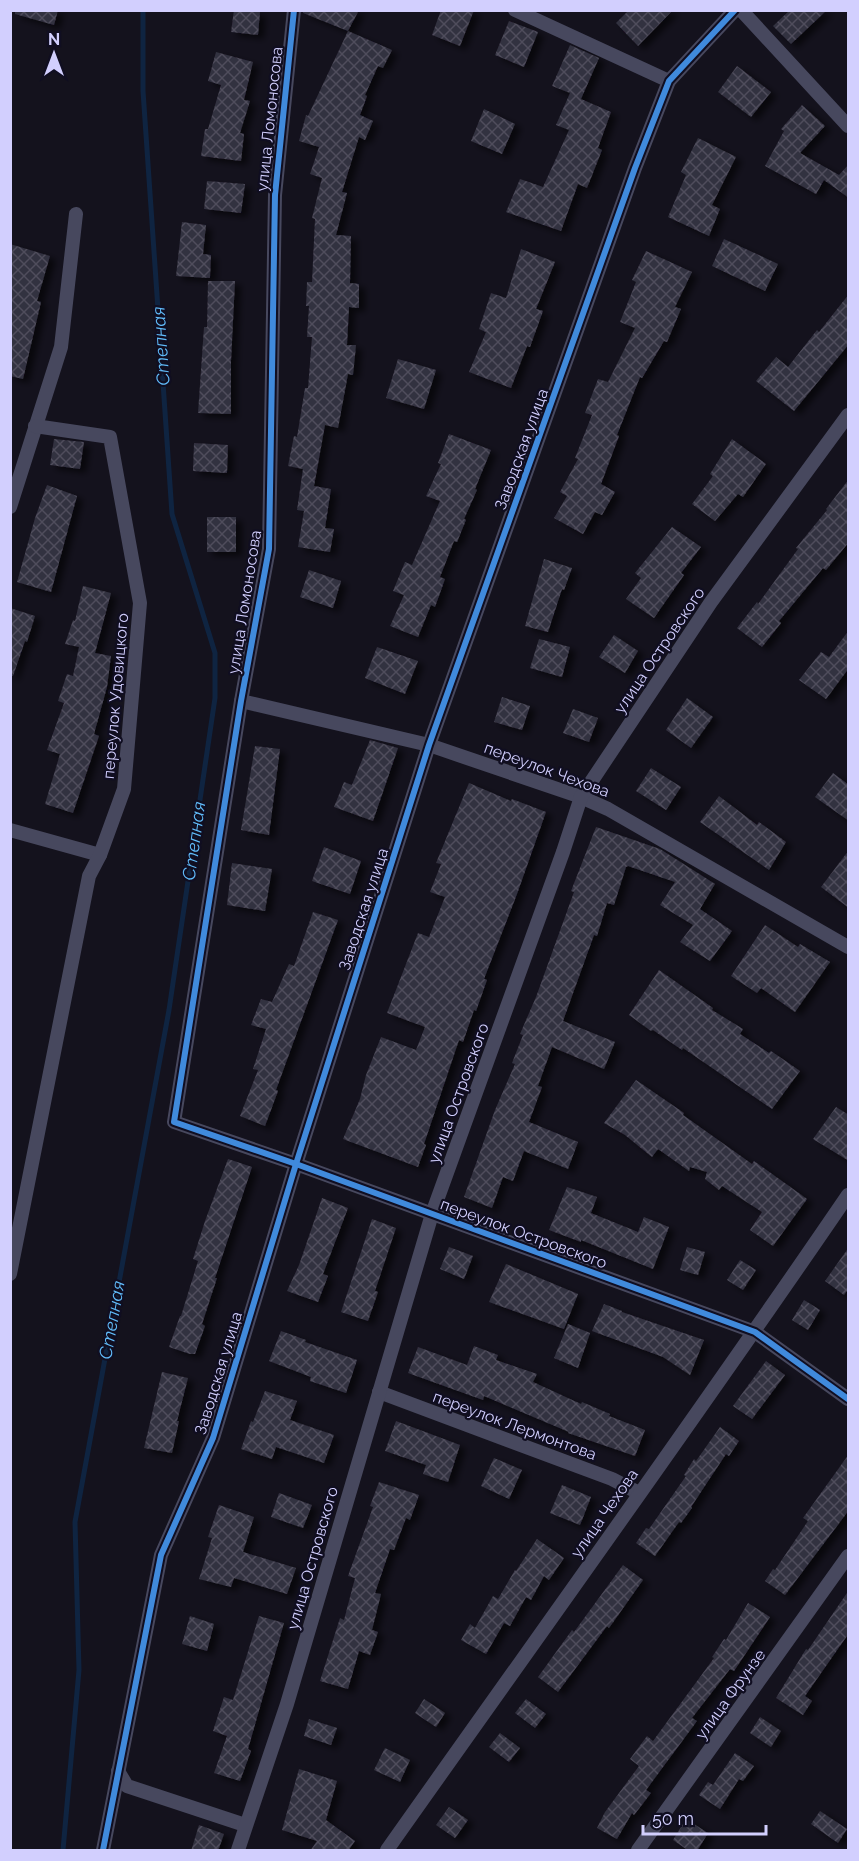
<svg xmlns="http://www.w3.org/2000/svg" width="859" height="1861" viewBox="0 0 859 1861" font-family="Raleway,sans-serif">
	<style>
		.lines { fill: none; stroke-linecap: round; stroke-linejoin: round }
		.stream { stroke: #0f2441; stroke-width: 5 }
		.building { fill: url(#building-cross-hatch); filter: url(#shadow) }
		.minor { stroke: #47485e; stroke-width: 14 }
		.cycleway-casing { stroke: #100e21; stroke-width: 10 }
		.cycleway { stroke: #408adc; stroke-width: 6 }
		.labels { text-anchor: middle; stroke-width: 4.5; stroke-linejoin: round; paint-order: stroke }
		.street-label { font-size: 16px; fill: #d2cffe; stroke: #100e21 }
		.water-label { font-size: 18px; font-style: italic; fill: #61bcfa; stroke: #100e21 }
	</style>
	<defs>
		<pattern id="building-cross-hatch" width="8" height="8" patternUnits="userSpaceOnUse" patternTransform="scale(1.5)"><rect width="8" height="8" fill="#32303f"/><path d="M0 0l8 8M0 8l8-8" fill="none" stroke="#4f4d5c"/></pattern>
		<filter id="shadow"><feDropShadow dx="6" dy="4" stdDeviation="3" flood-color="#0009"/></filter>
	</defs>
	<rect width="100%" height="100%" fill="#14121d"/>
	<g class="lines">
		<polyline class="stream" points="63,1850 79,1670 75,1522 169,1010 215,698 215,653 172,514 143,91 143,10"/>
	</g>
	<g class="building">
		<polygon points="15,10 58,10 54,25 15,14"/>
		<polygon points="234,10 260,12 258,35 231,32"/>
		<polygon points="303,10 359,10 348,31 303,13"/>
		<polygon points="441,10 474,10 460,46 432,35"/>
		<polygon points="629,10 673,10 638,46 616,23"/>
		<polygon points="790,10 827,10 791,44 773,26"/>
		<polygon points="509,21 538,32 524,67 495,55"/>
		<polygon points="348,31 392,50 383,68 378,66 365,95 367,96 360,115 373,121 365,140 359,137 342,192 347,193 336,235 351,236 350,283 359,284 359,308 349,307 347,345 356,345 353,375 348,374 338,428 325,425 314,486 331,489 325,528 334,529 330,552 298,547 304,511 297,510 303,469 288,466 294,436 297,437 305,388 308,388 312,337 307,337 309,306 306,306 307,282 312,282 315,219 312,218 322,178 310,174 319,147 299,141 306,115 308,116"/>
		<polygon points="570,45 599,58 581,99 611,112 598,148 602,150 587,188 578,184 561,231 506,212 520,179 543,187 569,130 556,125 570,93 552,86"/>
		<polygon points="216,52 253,62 244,100 250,101 240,133 244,134 241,161 201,156 205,129 208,129 221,85 208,81"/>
		<polygon points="737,66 771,92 751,117 718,92"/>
		<polygon points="802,105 825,126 800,153 839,175 849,164 849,198 824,180 816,194 765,166 784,131 781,129"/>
		<polygon points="484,109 515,124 502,154 471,141"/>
		<polygon points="698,138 736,157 712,205 720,209 709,236 668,217 686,175 681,172"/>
		<polygon points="207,181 245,184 241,213 204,209"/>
		<polygon points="182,222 206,225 203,254 211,255 210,278 176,276"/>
		<polygon points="724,239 778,264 765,291 712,266"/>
		<polygon points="10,244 50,256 37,301 41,302 23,379 10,376"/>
		<polygon points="521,249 555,262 536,309 543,311 530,347 527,346 511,388 469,372 486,332 479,329 491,293 506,298"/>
		<polygon points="646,251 692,272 675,307 681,309 667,342 664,341 642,378 640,377 617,435 619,436 601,484 615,492 602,515 595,512 583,534 554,518 567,496 560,492 578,459 575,458 592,415 585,413 598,379 608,382 635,328 620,322 636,282 632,280"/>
		<polygon points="208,281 235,281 231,361 231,414 198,413 204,327 207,327"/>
		<polygon points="849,294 849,344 794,411 756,381 776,357 788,367 817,330 819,332"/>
		<polygon points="398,359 436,370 424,409 386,398"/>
		<polygon points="449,434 491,450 475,489 477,490 464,519 466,520 457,542 454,541 440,577 445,579 435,607 431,605 418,637 390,626 404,595 393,591 405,562 412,565 440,501 426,496 441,464 438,463"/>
		<polygon points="54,439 84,442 80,469 50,465"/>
		<polygon points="732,439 766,464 743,497 738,494 715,521 692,504 713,476 710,474"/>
		<polygon points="194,443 228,445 227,473 193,471"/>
		<polygon points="849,479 849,542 826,570 823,568 779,621 781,623 762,647 737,628 757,602 758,604 798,549 796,548 827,510 826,509"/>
		<polygon points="47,485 77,496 51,592 17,582 35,518"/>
		<rect x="207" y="517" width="29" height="35"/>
		<polygon points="672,527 701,547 681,573 684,575 654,618 626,599 641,578 635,573"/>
		<polygon points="544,559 572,568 564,590 562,589 548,632 525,626"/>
		<polygon points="309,570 341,581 333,608 300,597"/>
		<polygon points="83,586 111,593 95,653 111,656 107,687 94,734 99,736 73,813 45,804 60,754 47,750 64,703 58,701 67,674 73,676 79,647 65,644 73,620 75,621"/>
		<polygon points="10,608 35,616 27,642 25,641 13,676 10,676"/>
		<polygon points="849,630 849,668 826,699 799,680 821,652 829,657"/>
		<polygon points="614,635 638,651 625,673 599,657"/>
		<polygon points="539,639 570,647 562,677 530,668"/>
		<polygon points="377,647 418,661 405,694 365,678"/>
		<polygon points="502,697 530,706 522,730 494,722"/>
		<polygon points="687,698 713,717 691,748 666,730"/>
		<polygon points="573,709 598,718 589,742 563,733"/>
		<polygon points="370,740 398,748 373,821 334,807 344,782 352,785"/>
		<polygon points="255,746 280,749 269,835 241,830"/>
		<polygon points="651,768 681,787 666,810 636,791"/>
		<polygon points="833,773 849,785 849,821 815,797"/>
		<polygon points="469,783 511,801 512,799 546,812 517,894 484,979 487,980 476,1011 474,1010 463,1042 459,1040 424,1144 426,1145 418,1167 343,1139 360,1099 366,1075 381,1037 416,1050 425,1027 387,1013 418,933 429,937 445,897 430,892 441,864 436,863"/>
		<polygon points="719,796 757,825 759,822 786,842 769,870 700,822"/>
		<polygon points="596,827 660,849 715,884 700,909 732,931 710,961 680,942 693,925 660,905 675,882 628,866 626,867 614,905 607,903 597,936 594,935 563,1021 615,1042 604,1069 552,1047 538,1086 542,1087 529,1122 578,1142 568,1169 524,1151 513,1181 503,1177 492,1208 464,1197 495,1110 515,1064 512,1063 523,1035 520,1034 536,997 574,892 571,891"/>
		<polygon points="324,847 361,861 350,894 312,881"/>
		<polygon points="849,850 849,908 821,887"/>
		<polygon points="232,863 272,869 265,911 227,905"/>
		<polygon points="313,912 338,920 276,1090 278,1091 265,1126 240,1116 258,1070 253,1069 266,1029 251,1025 261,999 272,1002 289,964 294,966"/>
		<polygon points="765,925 798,947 800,944 830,962 795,1012 761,988 757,993 731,976"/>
		<polygon points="659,970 713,1008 712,1010 743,1029 740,1034 769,1053 771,1051 800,1071 772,1109 683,1048 682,1050 653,1030 651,1031 629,1015"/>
		<polygon points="636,1080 684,1113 683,1115 752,1164 754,1161 807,1199 773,1246 750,1230 762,1212 722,1186 719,1190 705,1179 707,1172 690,1167 689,1171 658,1149 652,1157 625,1135 604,1123"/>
		<polygon points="836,1107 849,1115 849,1161 813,1139"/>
		<polygon points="228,1159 252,1167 215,1278 217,1278 202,1324 205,1326 195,1354 190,1354 169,1347 180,1316 181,1316 198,1261 193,1259 205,1221"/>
		<polygon points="567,1187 597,1197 591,1213 638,1232 644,1217 669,1227 653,1269 581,1240 581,1242 549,1230"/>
		<polygon points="322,1198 348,1208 323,1274 328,1276 318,1302 287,1291 299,1265"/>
		<polygon points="372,1219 396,1228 375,1291 378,1292 368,1321 341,1312"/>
		<polygon points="449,1247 473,1256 464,1279 440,1269"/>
		<polygon points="687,1247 705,1252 698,1275 680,1270"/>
		<polygon points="849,1247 849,1288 844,1295 825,1281"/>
		<polygon points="740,1260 756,1270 743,1290 727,1280"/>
		<polygon points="506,1264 578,1294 564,1329 489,1302"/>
		<polygon points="804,1300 820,1310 808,1330 792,1320"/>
		<polygon points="604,1304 622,1311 622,1312 704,1340 690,1375 663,1357 592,1331"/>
		<polygon points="568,1324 590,1333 578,1368 554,1358"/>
		<polygon points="281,1331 306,1340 305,1342 357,1360 346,1393 310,1381 311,1377 269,1361"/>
		<polygon points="474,1346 498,1355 496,1360 537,1374 533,1382 581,1404 582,1402 610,1414 609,1416 645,1430 635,1456 568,1433 569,1432 484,1396 483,1400 408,1373 418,1347 467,1365"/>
		<polygon points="766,1361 785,1375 752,1419 733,1406"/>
		<polygon points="162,1372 188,1378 177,1421 179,1421 172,1453 144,1448"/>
		<polygon points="265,1391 297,1401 290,1420 334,1435 324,1463 276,1447 272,1459 241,1449 251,1421 253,1422"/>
		<polygon points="396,1421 460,1445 448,1482 423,1474 426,1465 385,1451"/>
		<polygon points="720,1427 739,1441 729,1456 726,1454 691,1507 692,1508 681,1523 679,1522 655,1556 636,1543 646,1528 649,1529 686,1476 684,1475 694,1459 696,1461"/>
		<polygon points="849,1454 849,1510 785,1595 765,1581 773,1569 775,1570 808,1521 803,1518"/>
		<polygon points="494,1458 522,1470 509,1499 481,1486"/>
		<polygon points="379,1482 419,1495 410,1520 406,1518 394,1550 390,1549 375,1593 381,1594 372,1630 378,1632 370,1655 359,1651 348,1689 320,1681 340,1618 344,1620 355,1578 348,1576 373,1507 370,1506"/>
		<polygon points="562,1485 591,1497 580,1525 550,1513"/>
		<polygon points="279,1493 312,1505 303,1528 271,1517"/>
		<polygon points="219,1505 254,1517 243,1552 296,1568 287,1594 234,1578 231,1587 199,1579 212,1538 208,1537"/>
		<polygon points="537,1539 564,1558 549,1580 544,1576 531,1600 526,1597 510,1626 504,1623 486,1654 461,1640 470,1624 475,1628 493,1596 498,1599 515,1570 516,1571"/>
		<polygon points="623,1565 643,1580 609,1628 607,1626 558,1692 538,1677 572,1630 574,1632"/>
		<polygon points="849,1590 849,1633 805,1696 812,1701 803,1715 776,1698 806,1649 808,1650"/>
		<polygon points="748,1603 770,1617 734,1671 730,1669 692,1718 697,1721 646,1790 651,1793 634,1815 632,1813 617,1839 597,1828 605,1812 639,1766 630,1759 647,1736 653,1741 714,1658 712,1657 724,1639 726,1640"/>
		<polygon points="190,1616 214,1624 207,1651 182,1644"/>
		<polygon points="259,1616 284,1623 248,1749 251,1751 240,1781 214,1773 227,1736 213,1731 224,1697 233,1700"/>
		<polygon points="424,1699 445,1713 436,1727 415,1713"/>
		<polygon points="526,1699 546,1714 535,1728 515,1713"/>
		<polygon points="760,1717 781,1731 771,1747 750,1733"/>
		<polygon points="309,1719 337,1728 331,1745 304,1736"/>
		<polygon points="500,1733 520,1748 509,1762 489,1747"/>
		<polygon points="385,1748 410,1760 400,1782 374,1770"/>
		<polygon points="735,1753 754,1766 743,1781 739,1779 720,1809 699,1795 708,1782 713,1785"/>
		<polygon points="299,1769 337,1781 326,1820 355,1841 348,1851 310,1851 317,1841 282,1830"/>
		<polygon points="449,1807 468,1820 455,1838 436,1825"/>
		<polygon points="820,1811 847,1829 838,1843 811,1824"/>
		<polygon points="686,1819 708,1833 697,1851 689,1851 673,1840"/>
		<polygon points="199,1825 224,1834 218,1851 191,1851"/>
	</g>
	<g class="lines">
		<g class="minor">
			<polyline points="294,10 275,195 269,549 241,701 174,1122 296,1164 755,1332 848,1399"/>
			<polyline points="515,10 669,81"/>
			<polyline points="741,10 848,126"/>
			<polyline points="10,507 61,347 76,214"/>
			<polyline points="241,701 429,745 581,797 608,809 848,947"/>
			<polyline points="10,830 100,855"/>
			<polyline points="10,1274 89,876 100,855 124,789 140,603 110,437 35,426"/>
			<polyline points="379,1392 612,1479 639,1493"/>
			<polyline points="118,1771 127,1786 245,1825"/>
			<polyline points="103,1850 161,1555 213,1438 296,1164 429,745 635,168 669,81 735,10"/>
			<polyline points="238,1850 287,1704 432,1214 563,852 581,797 711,602 848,415"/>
			<path d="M 387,1850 C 541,1632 698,1415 848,1195"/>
			<polyline points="638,1850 848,1556"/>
		</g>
		<g class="cycleway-casing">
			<g id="cycleway">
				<polyline points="294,10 275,195 269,549 241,701 174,1122 296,1164 755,1332 848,1399"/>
				<polyline points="103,1850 161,1555 213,1438 296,1164 429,745 635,168 669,81 735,10"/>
			</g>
		</g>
		<use href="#cycleway" class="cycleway"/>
	</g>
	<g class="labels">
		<g class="street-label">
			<text transform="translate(269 119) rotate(-84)" y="6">улица Ломоносова</text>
			<text transform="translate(521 449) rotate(-70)" y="6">Заводская улица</text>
			<text transform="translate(244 602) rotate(-81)" y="6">улица Ломоносова</text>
			<text transform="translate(659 650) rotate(-56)" y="6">улица Островского</text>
			<text transform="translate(115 696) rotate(-85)" y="6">переулок Удовицкого</text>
			<text transform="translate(547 769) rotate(20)" y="6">переулок Чехова</text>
			<text transform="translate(363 909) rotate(-72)" y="6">Заводская улица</text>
			<text transform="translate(458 1093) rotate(-70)" y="6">улица Островского</text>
			<text transform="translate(524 1233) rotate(20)" y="6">переулок Островского</text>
			<text transform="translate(218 1373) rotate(-73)" y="6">Заводская улица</text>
			<text transform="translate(515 1425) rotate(20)" y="6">переулок Лермонтова</text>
			<text transform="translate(604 1513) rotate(-55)" y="6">улица Чехова</text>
			<text transform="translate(312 1558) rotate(-74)" y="6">улица Островского</text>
			<text transform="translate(730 1694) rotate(-54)" y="6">улица Фрунзе</text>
		</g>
		<g class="water-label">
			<text transform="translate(161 346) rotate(-94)" y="6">Степная</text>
			<text transform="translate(194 841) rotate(-82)" y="6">Степная</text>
			<text transform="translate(112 1320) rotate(-80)" y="6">Степная</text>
		</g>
	</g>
	<rect width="859" height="1861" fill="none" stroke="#d2cffe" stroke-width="24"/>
	<g transform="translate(54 54)" stroke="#100e21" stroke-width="4.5" paint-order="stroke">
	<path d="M0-4.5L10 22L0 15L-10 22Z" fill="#d2cffe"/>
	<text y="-9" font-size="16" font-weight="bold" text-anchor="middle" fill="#d2cffe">N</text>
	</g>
	<path d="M643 1825v9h123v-9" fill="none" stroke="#d2cffe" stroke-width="3"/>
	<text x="652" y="1825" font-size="18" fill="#d2cffe" stroke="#100e21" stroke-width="4.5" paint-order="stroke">50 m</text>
</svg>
